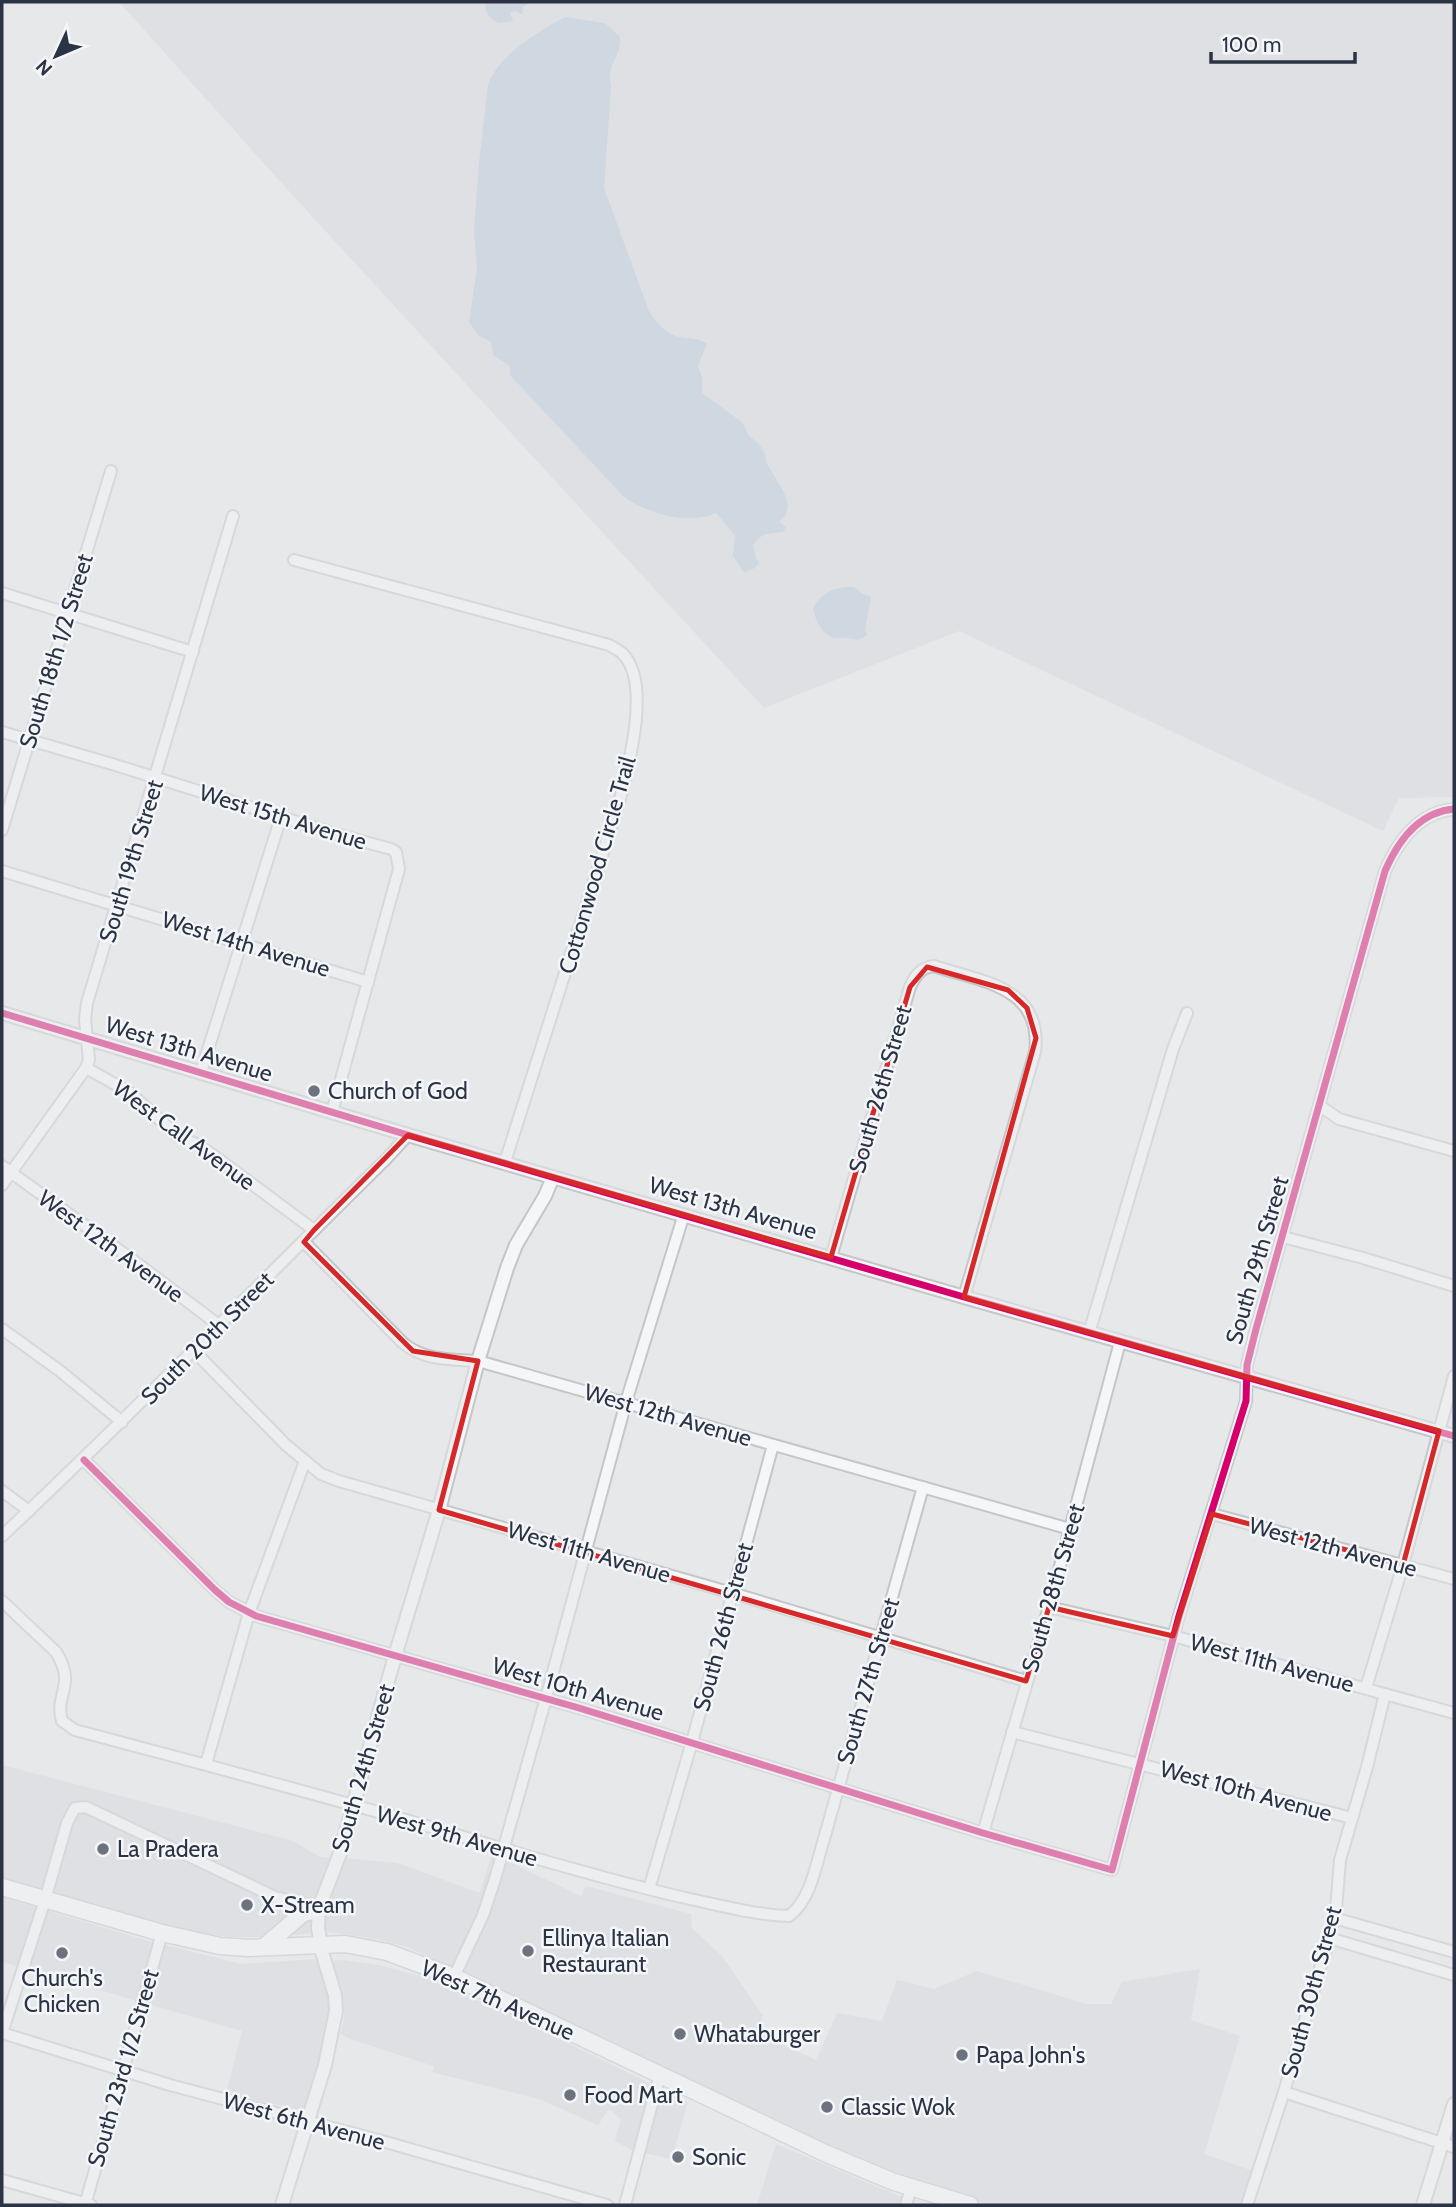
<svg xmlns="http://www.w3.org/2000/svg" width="1456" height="2207" viewBox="0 0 1456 2207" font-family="Cabin,sans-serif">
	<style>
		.built { fill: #d4d7dd }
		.water { fill: #b4c4d5 }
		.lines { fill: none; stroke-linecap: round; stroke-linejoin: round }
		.minor-casing { stroke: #c4c6c8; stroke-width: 14 }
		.tertiary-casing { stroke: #c4c6c8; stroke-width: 16 }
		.primary-casing { stroke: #c2c5c8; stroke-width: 19 }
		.minor { stroke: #f5f6f7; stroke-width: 10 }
		.tertiary { stroke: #f5f6f7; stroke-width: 12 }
		.primary { stroke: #f8f8f8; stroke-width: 16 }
		.cycleway-casing { stroke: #f4f6f9; stroke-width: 11 }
		.cycleway { stroke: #d6006c; stroke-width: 7 }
		.marked { fill: none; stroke: #d62828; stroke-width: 5; stroke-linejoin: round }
		.poi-dot { fill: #6c737f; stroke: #f4f6f9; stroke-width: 2.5 }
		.labels { text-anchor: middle; stroke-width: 5; stroke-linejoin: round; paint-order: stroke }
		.street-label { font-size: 23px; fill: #2b3445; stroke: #f4f6f9 }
		.poi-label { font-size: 23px; fill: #2b3445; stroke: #f4f6f9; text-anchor: start }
	</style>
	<rect width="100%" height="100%" fill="#e6e8ea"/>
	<g class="built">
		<polygon points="119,2 1454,2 1454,797 1399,798 1383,831 959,631 764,708 297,200"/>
		<polygon points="2,1765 293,1841 320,1857 335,1858 314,1904 313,1933 273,1937 229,1937 172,1928 2,1879"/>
		<polygon points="492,1854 581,1896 586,1886 691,1914 692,1928 722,1956 763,2016 756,2032 816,2060 837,2013 882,2021 897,1980 934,1989 977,1971 1086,2004 1111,2004 1122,1982 1200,1969 1191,2020 1240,2036 1204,2154 1256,2172 1245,2205 990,2205 927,2185 818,2141 407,1947 377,1939 324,1931 324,1907 344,1858 397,1863 480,1893"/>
		<polygon points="2,1897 145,1940 241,1964 316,1959 322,1968 331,1998 328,2029 304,2111 226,2093 242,2031 2,1962"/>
		<polygon points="343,1960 379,1965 427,1978 496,2008 688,2102 672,2159 634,2151 615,2141 621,2119 609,2109 598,2125 539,2099 432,2072 434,2066 353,2040 340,2034 344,2021 342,1999 333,1961"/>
		<polygon points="776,2144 904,2198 901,2205 757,2205"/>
	</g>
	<g class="water">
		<path d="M 486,2 L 531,2 L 523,7 L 522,15 L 515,11 L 510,13 L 513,21 L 498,23 C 490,18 484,13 486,2 Z"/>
		<path d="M 565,17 L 605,23 L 620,37 C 621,60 606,61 611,87 L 604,188 L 649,311 C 657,323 665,333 679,337 C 689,339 698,337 707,344 L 698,366 L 702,377 L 702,393 L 742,422 L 749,436 L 759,444 L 765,454 L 766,462 L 784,492 L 788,506 L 786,515 L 779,522 L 786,527 L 783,532 C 770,533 759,533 753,546 L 756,558 L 759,563 L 755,568 L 744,572 L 733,556 L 735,535 L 716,513 C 689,526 647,513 624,497 L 510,375 L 510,366 L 493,355 L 491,342 L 478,335 L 469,322 L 477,268 L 474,231 L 479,163 L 488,85 C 498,55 538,32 565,17 Z"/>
		<path d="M 854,587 L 863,594 L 871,597 L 865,630 L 867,635 C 857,642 857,639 847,638 C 843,637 839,638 835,638 C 820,634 817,622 813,609 C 821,592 836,586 854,587 Z"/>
	</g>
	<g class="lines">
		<g class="minor-casing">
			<g id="minor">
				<path d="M 294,560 L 609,645 C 614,648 619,650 623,654 C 651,683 629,764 620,799 L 505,1162"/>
				<polyline points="2,593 193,652"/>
				<polyline points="2,732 112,764 336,834 391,849 396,852 399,869 332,1112"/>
				<polyline points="2,830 111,471"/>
				<polyline points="2,871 368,982"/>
				<polyline points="86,1068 129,1092 178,1136 198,1145 217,1158 314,1230"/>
				<polyline points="201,1072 281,817"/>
				<polyline points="1320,1106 1339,1119 1454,1151"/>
				<polyline points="2,1166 130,1258 220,1326"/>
				<polyline points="2,1185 86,1068 89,1060 85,1019 87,1003 233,516"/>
				<polyline points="1283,1237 1363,1258 1454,1286"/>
				<path d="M 304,1242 L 403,1343 C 424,1361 452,1359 478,1361 L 1070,1529"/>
				<path d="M 831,1257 L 910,987 C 915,976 921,967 934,966 C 981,982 1043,986 1035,1052 L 964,1297"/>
				<polyline points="2,1329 60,1371 122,1422"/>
				<polyline points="1089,1333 1173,1049 1187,1013"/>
				<polyline points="194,1351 286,1445 321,1474 339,1481 732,1593 1026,1681"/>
				<path d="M 84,1460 L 215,1590 L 229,1602 L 256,1616 L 579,1708 L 983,1833 L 1112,1870 L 1179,1616 L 1246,1401 L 1247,1365 L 1256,1329 L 1385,871 C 1398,841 1419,812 1454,809"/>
				<polyline points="2,1491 29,1511"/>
				<polyline points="1212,1514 1454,1579"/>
				<path d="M 2,1536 C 133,1413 259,1284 387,1158 L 408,1135"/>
				<path d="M 2,1601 L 56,1652 C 77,1686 54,1693 62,1721 L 75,1730 C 198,1763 322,1795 444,1831 C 526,1856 607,1880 690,1899 C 723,1906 756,1915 789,1916 C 811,1900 816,1864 824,1839 L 923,1487"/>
				<polyline points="1049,1607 1173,1636 1454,1713"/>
				<polyline points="1366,1688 1403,1565 1454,1376"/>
				<polyline points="1012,1732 1352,1818"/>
				<polyline points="206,1764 249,1613 305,1461"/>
				<polyline points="983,1833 1049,1607 1120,1342"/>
				<polyline points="649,1889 692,1742 773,1445"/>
				<polyline points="317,1907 275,1897 86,1807 75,1808 67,1823 45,1900 2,2033 170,2085 382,2141 607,2205"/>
				<polyline points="1334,1918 1454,1952"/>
				<polyline points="1329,1938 1454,1975"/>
				<polyline points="454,1977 483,1915 495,1879 546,1698 626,1402 684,1214"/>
				<polyline points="1284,2092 1454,2147"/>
				<polyline points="2,2180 91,2205"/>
				<polyline points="85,2205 162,1933"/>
				<polyline points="625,2205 660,2074"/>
				<polyline points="906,2205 911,2188"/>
				<polyline points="1247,2205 1284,2092 1329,1938 1336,1910 1340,1860 1367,1767 1385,1694"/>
			</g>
		</g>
		<g class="tertiary-casing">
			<g id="tertiary">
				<polyline points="2,1013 408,1135 964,1297 1454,1436"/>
				<polyline points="282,2205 325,2065 336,2011 335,1995 322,1952 318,1928 319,1908 340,1853 395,1656 439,1510 478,1361 507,1268 516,1245 545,1196 553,1177"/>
				<polyline points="1423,2205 1454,2104"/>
			</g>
		</g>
		<g class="primary-casing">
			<g id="primary">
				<polyline points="2,1887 162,1933 220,1946 249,1948 345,1944 387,1952 454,1977 827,2154 894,2182 970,2205"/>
				<polyline points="264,1947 302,1914 319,1908"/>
			</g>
		</g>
		<use href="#minor" class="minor"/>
		<use href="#tertiary" class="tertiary"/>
		<use href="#primary" class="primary"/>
		<g class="cycleway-casing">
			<g id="cycleway">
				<polyline points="2,1013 408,1135 964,1297 1454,1436"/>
				<path d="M 84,1460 L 215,1590 L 229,1602 L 256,1616 L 579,1708 L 983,1833 L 1112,1870 L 1179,1616 L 1246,1401 L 1247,1365 L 1256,1329 L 1385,871 C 1398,841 1419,812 1454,809"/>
			</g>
		</g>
		<use href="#cycleway" class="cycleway"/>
	</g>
	<path d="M0 0H1456V2207H0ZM 927,967 L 1008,990 L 1027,1008 L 1036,1038 L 964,1297 L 1439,1431 L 1403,1565 L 1212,1514 L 1173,1636 L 1049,1607 L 1026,1681 L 439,1510 L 478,1361 L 413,1351 L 304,1242 L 314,1230 L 408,1135 L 831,1257 L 910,987 Z" fill="#e6e8ea" fill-opacity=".55" fill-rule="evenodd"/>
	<path class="marked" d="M 927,967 L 1008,990 L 1027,1008 L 1036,1038 L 964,1297 L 1439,1431 L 1403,1565 L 1212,1514 L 1173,1636 L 1049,1607 L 1026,1681 L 439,1510 L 478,1361 L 413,1351 L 304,1242 L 314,1230 L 408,1135 L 831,1257 L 910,987 Z"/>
	<g class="poi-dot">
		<circle cx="314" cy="1091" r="7"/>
		<circle cx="103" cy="1849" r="7"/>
		<circle cx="247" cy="1905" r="7"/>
		<circle cx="528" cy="1951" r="7"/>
		<circle cx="62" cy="1953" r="7"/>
		<circle cx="680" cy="2034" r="7"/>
		<circle cx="962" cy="2055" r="7"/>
		<circle cx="570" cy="2095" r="7"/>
		<circle cx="827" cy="2107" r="7"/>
		<circle cx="678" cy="2157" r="7"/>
	</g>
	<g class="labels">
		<g class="street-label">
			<text transform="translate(56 651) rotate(-73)" y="8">South 18th 1/2 Street</text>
			<text transform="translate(283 817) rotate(17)" y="8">West 15th Avenue</text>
			<text transform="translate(131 861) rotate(-73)" y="8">South 19th Street</text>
			<text transform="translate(597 865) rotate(-74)" y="8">Cottonwood Circle Trail</text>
			<text transform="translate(246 944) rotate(17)" y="8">West 14th Avenue</text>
			<text transform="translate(189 1049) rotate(17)" y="8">West 13th Avenue</text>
			<text transform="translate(880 1089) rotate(-74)" y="8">South 26th Street</text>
			<text transform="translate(184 1135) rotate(36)" y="8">West Call Avenue</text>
			<text transform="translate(733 1208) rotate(16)" y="8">West 13th Avenue</text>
			<text transform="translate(111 1246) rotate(36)" y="8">West 12th Avenue</text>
			<text transform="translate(1257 1260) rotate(-74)" y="8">South 29th Street</text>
			<text transform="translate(207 1338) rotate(-45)" y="8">South 20th Street</text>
			<text transform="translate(668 1415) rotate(16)" y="8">West 12th Avenue</text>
			<text transform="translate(1333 1547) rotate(15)" y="8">West 12th Avenue</text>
			<text transform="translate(589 1552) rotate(16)" y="8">West 11th Avenue</text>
			<text transform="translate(1053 1588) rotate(-74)" y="8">South 28th Street</text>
			<text transform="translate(723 1627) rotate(-75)" y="8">South 26th Street</text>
			<text transform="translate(1272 1663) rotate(15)" y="8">West 11th Avenue</text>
			<text transform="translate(868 1681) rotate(-74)" y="8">South 27th Street</text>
			<text transform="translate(578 1689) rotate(16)" y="8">West 10th Avenue</text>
			<text transform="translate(363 1768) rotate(-74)" y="8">South 24th Street</text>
			<text transform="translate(1246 1791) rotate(15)" y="8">West 10th Avenue</text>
			<text transform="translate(457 1836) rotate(16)" y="8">West 9th Avenue</text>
			<text transform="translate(1311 1992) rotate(-75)" y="8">South 30th Street</text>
			<text transform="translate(498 2000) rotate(24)" y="8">West 7th Avenue</text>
			<text transform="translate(123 2068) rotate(-74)" y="8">South 23rd 1/2 Street</text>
			<text transform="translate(304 2121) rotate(15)" y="8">West 6th Avenue</text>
		</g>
		<g class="poi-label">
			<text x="328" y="1099">Church of God</text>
			<text x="117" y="1857">La Pradera</text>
			<text x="261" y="1913">X-Stream</text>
			<text x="542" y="1946">Ellinya Italian<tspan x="542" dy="26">Restaurant</tspan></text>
			<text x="62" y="1986" text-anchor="middle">Church's<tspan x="62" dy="26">Chicken</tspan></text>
			<text x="694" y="2042">Whataburger</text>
			<text x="976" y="2063">Papa John's</text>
			<text x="584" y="2103">Food Mart</text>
			<text x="841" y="2115">Classic Wok</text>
			<text x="692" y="2165">Sonic</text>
		</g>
	</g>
	<rect width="1456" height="2207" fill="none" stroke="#2b3445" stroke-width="7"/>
	<g transform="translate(56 56) rotate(226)" stroke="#f4f6f9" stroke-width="5" paint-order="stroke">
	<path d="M0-5L12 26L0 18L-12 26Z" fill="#2b3445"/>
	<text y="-10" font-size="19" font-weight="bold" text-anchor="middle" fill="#2b3445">N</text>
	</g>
	<path d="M1211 52v10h144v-10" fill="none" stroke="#2b3445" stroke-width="3.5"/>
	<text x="1222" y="52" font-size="21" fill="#2b3445" stroke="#f4f6f9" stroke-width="5" paint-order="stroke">100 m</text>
</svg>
